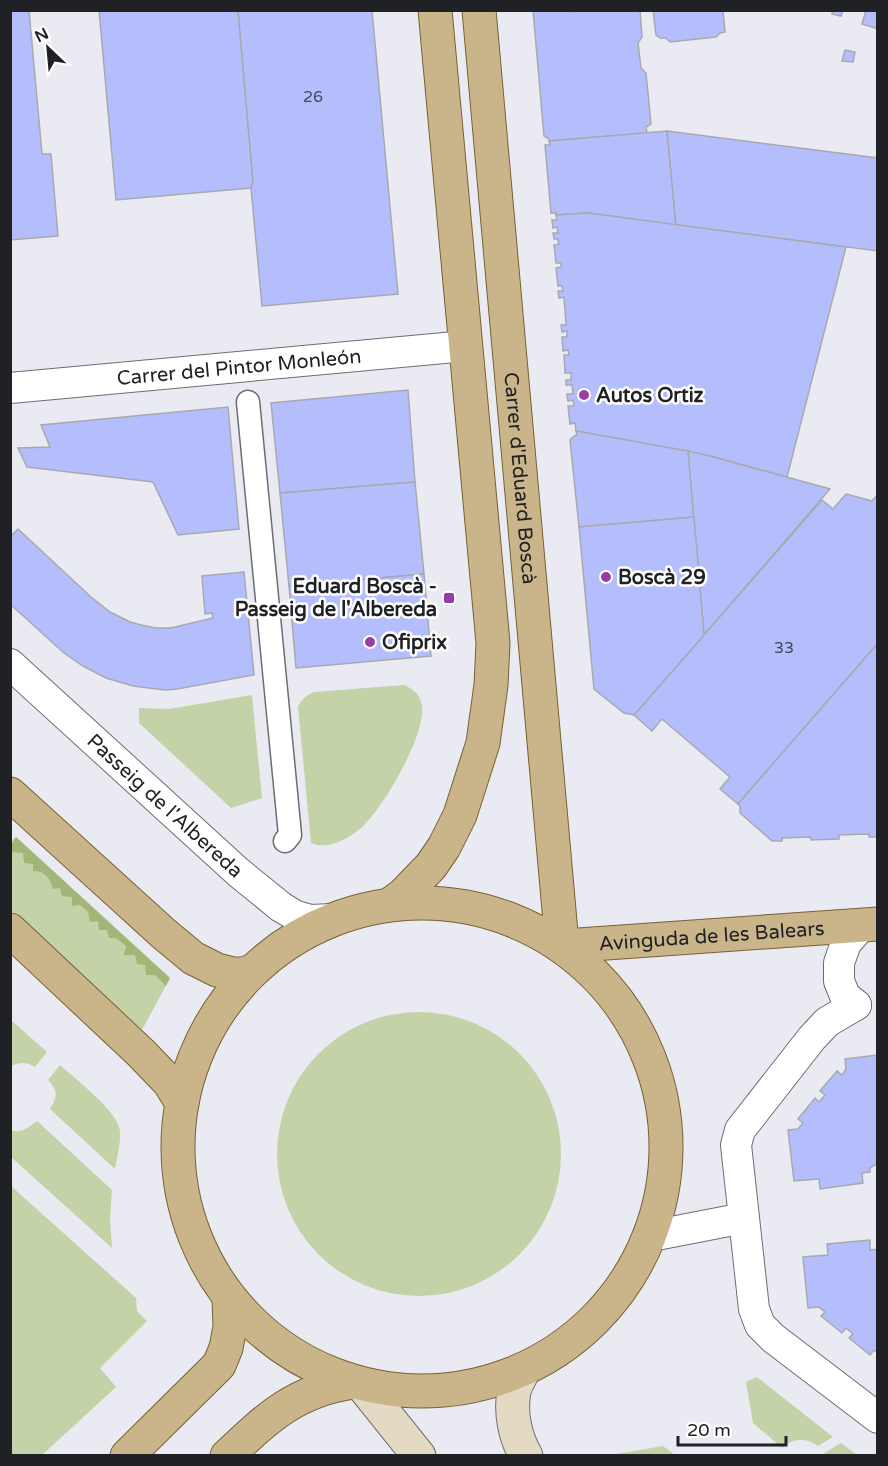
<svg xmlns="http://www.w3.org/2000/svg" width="888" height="1466" viewBox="0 0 888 1466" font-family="'Varela Round',sans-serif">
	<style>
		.green { fill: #c4d2a7 }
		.forest { fill: #a2b677 }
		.building { fill: #b5befc; stroke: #a8a9b0; stroke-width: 1.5 }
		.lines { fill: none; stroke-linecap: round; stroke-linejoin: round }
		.pedestrian-casing { stroke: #6c6d74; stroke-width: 25 }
		.minor-casing { stroke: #6c6d74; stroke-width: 32 }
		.secondary-casing { stroke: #6c6d74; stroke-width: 35 }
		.primary-casing { stroke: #776134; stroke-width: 35 }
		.pedestrian { stroke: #fff; stroke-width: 22 }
		.minor { stroke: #fff; stroke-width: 30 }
		.secondary { stroke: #e4dac4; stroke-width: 33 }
		.primary { stroke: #cab58a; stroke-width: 33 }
		.poi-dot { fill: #973da8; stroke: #fff; stroke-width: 2 }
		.labels { text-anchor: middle; stroke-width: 5; stroke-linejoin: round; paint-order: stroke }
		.number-label { font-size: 16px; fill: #45485a }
		.street-label { font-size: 20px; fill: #202124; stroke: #fff }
		.poi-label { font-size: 20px; font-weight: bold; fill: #202124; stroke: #fff; text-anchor: start }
	</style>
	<rect width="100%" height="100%" fill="#eaebf2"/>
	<g class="green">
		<path d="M 404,685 C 413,689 420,694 422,705 C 427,733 385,804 365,824 C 353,837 328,851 311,843 L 298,707 C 302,699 305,696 314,692 Z"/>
		<polygon points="252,695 262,798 231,808 139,723 139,708 169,709"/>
		<polygon points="16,837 170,978 142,1030 11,910 10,843"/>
		<circle cx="419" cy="1154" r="142"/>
		<path d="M 11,1020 L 47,1052 L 35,1067 C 26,1062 20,1062 11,1066 Z"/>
		<path d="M 60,1065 C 75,1079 118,1111 120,1131 C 121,1143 117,1157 115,1169 L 50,1109 C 58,1096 58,1091 48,1080 Z"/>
		<path d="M 37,1121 L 112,1190 L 110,1219 L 112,1248 L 11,1157 L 11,1130 C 21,1134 29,1127 37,1121 Z"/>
		<polygon points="11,1186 136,1298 137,1311 147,1321 100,1368 116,1387 42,1455 11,1455"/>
		<path d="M 757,1377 L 833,1437 L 818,1446 C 805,1437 794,1438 782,1448 L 753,1423 L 746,1382 Z"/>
		<polygon points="841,1443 857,1455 823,1455 823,1454"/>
		<polygon points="663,1446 675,1455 611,1455"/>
	</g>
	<path class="forest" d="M 16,837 L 170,978 L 166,986 L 155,975 L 146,975 L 145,965 L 137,964 L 135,955 L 124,955 L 126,946 L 116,938 L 109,938 L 107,930 L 99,930 L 98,921 L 90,922 L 88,912 L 80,905 L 72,906 L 72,897 L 62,896 L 60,888 L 53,889 C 50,878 45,871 33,871 L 33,864 L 24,863 L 23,853 L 12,852 L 12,844 Z"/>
	<g class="building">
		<polygon points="10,10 29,10 42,154 51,154 58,236 10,240"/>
		<polygon points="99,10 238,10 253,181 251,188 116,200"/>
		<polygon points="238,10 372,10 398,294 262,306 251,188 253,181"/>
		<polygon points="533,10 570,10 570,12 586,10 640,10 642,37 638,43 641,68 646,73 651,124 646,127 647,133 549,141 549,139 544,136"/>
		<polygon points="653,10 723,10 725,32 720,33 716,37 670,42 666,38 660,38 656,35"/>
		<polygon points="833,10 843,10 841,16 832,14"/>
		<polygon points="866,10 878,10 878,29 862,24"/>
		<polygon points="845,50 855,52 853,62 842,61"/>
		<polygon points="667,131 676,225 588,213 556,215 556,213 551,213 545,145 550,145 549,141"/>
		<polygon points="667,131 878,158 878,251 676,225"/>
		<polygon points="588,213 846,247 787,477 710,456 576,431 575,423 570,424 568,406 574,406 573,400 568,401 567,394 573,394 572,385 566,385 566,380 571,380 571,373 565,373 564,355 569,355 568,350 563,351 562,337 567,337 567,331 562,332 561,325 566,325 564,297 559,298 558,291 563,291 562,286 558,286 556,268 561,267 561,263 556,263 554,245 559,244 558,239 554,239 553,233 558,233 557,227 553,228 552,220 557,220 556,215"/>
		<polygon points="408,390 415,482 280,493 271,403"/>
		<polygon points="228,407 239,529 178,535 153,482 27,467 18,448 50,447 41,425"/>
		<polygon points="576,431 688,451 694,517 579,527 570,440 574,436 577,435"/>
		<polygon points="688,451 710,456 830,489 704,635"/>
		<polygon points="415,482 424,574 289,586 280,493"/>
		<polygon points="846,494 872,501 878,494 878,643 738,804 720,789 730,777 662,719 652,731 634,715 822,500 833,509"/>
		<polygon points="694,517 704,635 634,715 624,713 594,689 579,527"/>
		<polygon points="18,529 91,597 110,612 130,622 141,625 156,628 171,628 213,618 212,613 205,614 202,576 244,572 254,675 177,689 165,690 133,686 106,678 83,666 64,653 10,604 10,537"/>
		<polygon points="424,574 431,656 296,668 289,586"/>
		<polygon points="878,643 878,837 869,837 869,834 839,835 839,839 811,840 811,837 782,838 782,841 772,841 740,813 740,806 738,804"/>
		<polygon points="878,1055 878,1163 870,1168 870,1172 862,1173 863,1183 820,1189 819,1179 794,1181 788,1130 798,1129 803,1123 798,1119 815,1098 819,1102 825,1095 820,1091 837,1071 842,1075 846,1069 845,1059"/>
		<polygon points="870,1240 870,1250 878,1249 878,1353 874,1350 870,1355 849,1338 853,1334 846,1328 842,1333 821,1316 825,1312 819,1307 808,1308 803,1257 828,1255 827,1244"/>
	</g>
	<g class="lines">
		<g class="pedestrian-casing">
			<polyline id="pedestrian" points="248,402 290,835 285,841"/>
		</g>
		<g class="minor-casing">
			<g id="minor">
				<path id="s1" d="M 10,388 L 466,346"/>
				<path id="s2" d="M 10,664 L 238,872 L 281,907 L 296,916 L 310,920 L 333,919"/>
				<polyline points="856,1005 827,1022 812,1038 740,1130 736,1145 754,1309 760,1325 773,1338 878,1418"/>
				<polyline points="856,1005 845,996 839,981 839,963 846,943 862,925"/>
				<polyline points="651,1236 744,1218"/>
			</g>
		</g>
		<g class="secondary-casing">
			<g id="secondary">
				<path d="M 524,1369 C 521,1376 516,1384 514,1391 C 510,1413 515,1437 526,1456"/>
				<polyline points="362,1385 419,1456"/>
			</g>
		</g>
		<g class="primary-casing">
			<g id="primary">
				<path id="s3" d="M 479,10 L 562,944"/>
				<polyline points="10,794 163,933 193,958 217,970 233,974 243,974 252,971"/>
				<circle cx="422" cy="1147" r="244"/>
				<polyline points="389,905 403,895 431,866 444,847 460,815 483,743 491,685 493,643 435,10"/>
				<polyline points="10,930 141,1053 169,1082 182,1103"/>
				<path id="s4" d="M 564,946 L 878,924"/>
				<polyline points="127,1456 219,1365 226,1348 230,1327 229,1299"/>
				<path d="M 227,1456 C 267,1418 296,1390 354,1382"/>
			</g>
		</g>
		<use href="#pedestrian" class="pedestrian"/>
		<use href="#minor" class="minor"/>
		<use href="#secondary" class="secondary"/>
		<use href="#primary" class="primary"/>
	</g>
	<g class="poi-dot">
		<circle cx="584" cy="395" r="6"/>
		<circle cx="606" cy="577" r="6"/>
		<rect x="443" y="592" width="12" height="12" rx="3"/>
		<circle cx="370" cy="642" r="6"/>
	</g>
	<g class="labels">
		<g class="number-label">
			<text x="313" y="102">26</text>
			<text x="784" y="653">33</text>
		</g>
		<g class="street-label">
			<text dy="7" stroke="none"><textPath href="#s1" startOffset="230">Carrer del Pintor Monleón</textPath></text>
			<text dy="7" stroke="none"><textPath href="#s3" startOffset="470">Carrer d'Eduard Boscà</textPath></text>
			<text dy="7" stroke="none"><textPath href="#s2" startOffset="210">Passeig de l'Albereda</textPath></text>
			<text dy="7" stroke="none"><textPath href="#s4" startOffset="148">Avinguda de les Balears</textPath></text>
		</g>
		<g class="poi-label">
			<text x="596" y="402">Autos Ortiz</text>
			<text x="618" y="584">Boscà 29</text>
			<text x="437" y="593" text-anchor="end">Eduard Boscà -<tspan x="437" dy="23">Passeig de l'Albereda</tspan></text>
			<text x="382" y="649">Ofiprix</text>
		</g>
	</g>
	<rect width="888" height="1466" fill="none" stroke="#202124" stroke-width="24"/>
	<g transform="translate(48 48) rotate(334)" stroke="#ffffff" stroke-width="4.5" paint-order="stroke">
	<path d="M0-4.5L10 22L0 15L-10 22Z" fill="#202124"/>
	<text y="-9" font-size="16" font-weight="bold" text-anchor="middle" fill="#202124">N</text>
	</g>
	<path d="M678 1436v9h108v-9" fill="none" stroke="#202124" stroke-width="3"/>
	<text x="687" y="1436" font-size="18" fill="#202124" stroke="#ffffff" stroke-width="4.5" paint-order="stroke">20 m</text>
</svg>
